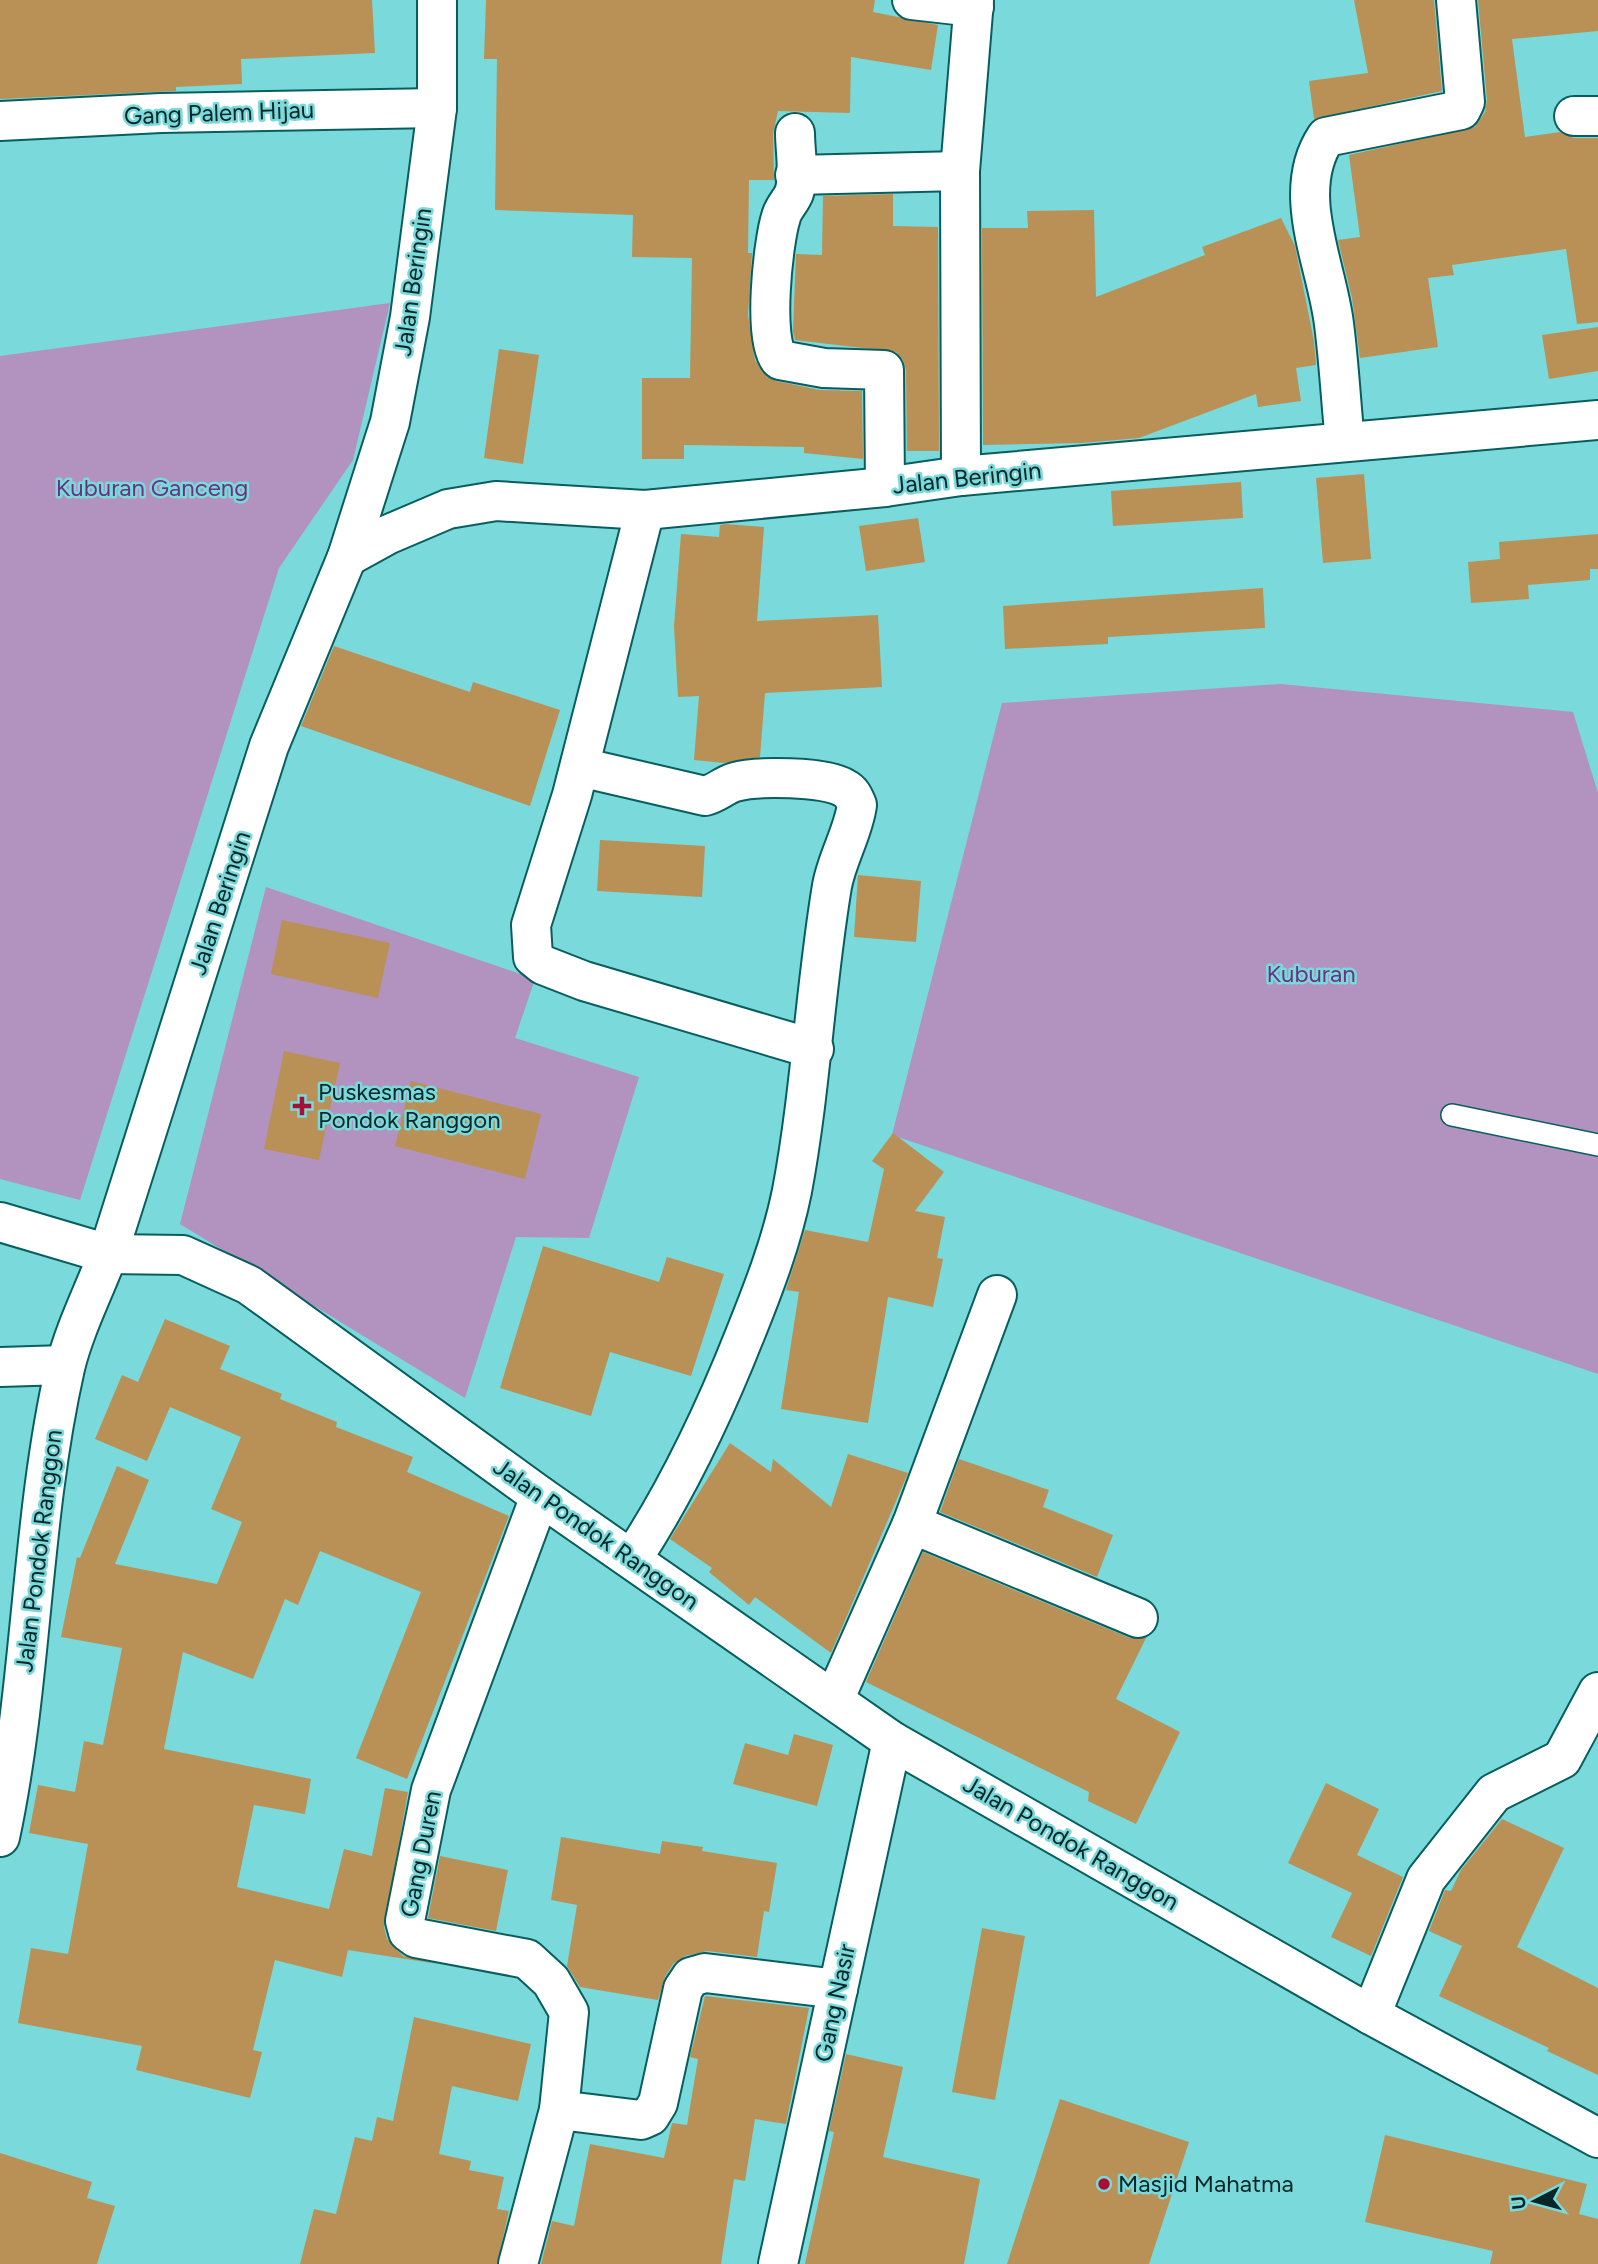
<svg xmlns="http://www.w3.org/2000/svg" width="1598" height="2264" viewBox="0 0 1598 2264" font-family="Figtree,sans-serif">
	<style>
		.green { fill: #b292bf }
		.building { fill: #b99156 }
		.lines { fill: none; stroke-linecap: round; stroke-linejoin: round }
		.service-casing { stroke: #085e5f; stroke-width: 24 }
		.minor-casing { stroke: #085e5f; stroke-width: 42 }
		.tertiary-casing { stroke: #085e5f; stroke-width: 42 }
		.service { stroke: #fff; stroke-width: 21 }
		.minor { stroke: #fff; stroke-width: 38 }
		.tertiary { stroke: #fff; stroke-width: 38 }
		.poi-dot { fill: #a70f35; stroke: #7ad9da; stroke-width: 2.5 }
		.labels { text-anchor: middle; stroke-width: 5; stroke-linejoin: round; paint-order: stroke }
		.street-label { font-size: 24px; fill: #072627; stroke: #7ad9da }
		.park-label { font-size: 24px; fill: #6c3281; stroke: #7ad9da }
		.poi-label { font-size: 24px; fill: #072627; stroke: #7ad9da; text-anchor: start }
	</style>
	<rect width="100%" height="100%" fill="#7ad9da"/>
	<g class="green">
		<polygon points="390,303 353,460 279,568 80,1200 0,1179 0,356"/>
		<polygon points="1281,684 1573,712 1598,793 1598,1374 892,1135 1002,703"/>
		<polygon points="266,887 535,979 515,1038 639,1077 589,1238 516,1237 465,1398 180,1224"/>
	</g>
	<g class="building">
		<polygon points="0,0 372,0 375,53 241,59 242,84 176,87 176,91 0,99"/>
		<polygon points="486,0 875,0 873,12 938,25 931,70 851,57 850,113 778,111 773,134 774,180 749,180 748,253 752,253 748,315 755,360 767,377 776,381 820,390 862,391 863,459 804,453 804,447 684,445 684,459 642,459 642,378 690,378 692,258 632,257 633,215 495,210 497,59 484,59"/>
		<polygon points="1354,0 1434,0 1442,91 1314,119 1309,81 1368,73"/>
		<polygon points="1478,0 1598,0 1598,31 1512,39 1525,137 1560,132 1574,138 1598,138 1598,322 1577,324 1566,249 1452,265 1454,275 1428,278 1438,347 1360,358 1352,298 1338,240 1360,237 1349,155 1475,127 1485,112 1487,100"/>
		<polygon points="893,194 893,226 938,227 939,451 907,451 906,370 903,360 896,352 795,340 793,331 796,254 822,255 823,196"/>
		<polygon points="1094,210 1096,297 1205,255 1202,247 1281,218 1295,246 1314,341 1316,365 1296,368 1301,401 1258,407 1256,394 1139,438 1082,443 983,445 982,228 1028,228 1027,211"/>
		<polygon points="1598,327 1598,371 1549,379 1542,335"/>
		<polygon points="499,349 539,355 523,464 484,458"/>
		<polygon points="1364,474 1371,559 1323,563 1316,478"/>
		<polygon points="1241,482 1243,518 1113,526 1111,491"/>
		<polygon points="918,518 925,562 866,571 859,526"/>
		<polygon points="725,524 764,527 757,621 878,615 882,687 765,693 760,757 724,763 694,760 699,696 678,697 674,626 681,534 719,537 720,525"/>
		<polygon points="1598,534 1598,569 1590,569 1590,580 1528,585 1529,599 1471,603 1468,562 1500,559 1499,542"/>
		<polygon points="1263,588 1265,628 1108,637 1108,644 1005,649 1003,606"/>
		<polygon points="334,646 470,692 473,682 560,710 530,806 301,726"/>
		<polygon points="600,840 705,846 702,897 597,891"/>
		<polygon points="858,875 921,881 916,942 854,937"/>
		<polygon points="282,920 390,943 378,998 271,974"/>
		<polygon points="284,1051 340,1063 319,1160 264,1149"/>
		<polygon points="411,1081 541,1114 525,1179 395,1146"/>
		<polygon points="893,1133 944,1172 915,1211 945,1217 937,1258 943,1259 933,1307 888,1297 868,1423 781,1409 799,1292 786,1290 805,1230 868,1242 884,1169 872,1161"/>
		<polygon points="543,1246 659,1282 667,1257 724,1274 691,1376 610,1352 591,1416 500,1388"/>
		<polygon points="165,1319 230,1346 220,1369 282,1394 280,1399 337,1422 336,1427 413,1457 407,1472 509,1516 407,1779 356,1758 421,1592 320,1551 298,1605 285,1599 253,1679 183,1652 164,1749 311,1779 305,1814 254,1805 237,1887 329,1909 344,1849 372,1856 385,1788 408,1792 384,1927 387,1939 403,1956 438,1964 348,1950 342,1977 275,1960 253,2050 262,2052 250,2098 136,2070 142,2046 18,2023 31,1948 68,1954 88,1844 29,1833 38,1785 75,1792 84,1741 103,1745 122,1648 61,1637 77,1557 80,1558 117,1466 149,1480 115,1564 217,1584 242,1522 211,1509 241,1437 170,1407 147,1461 95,1439 122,1375 138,1382"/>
		<polygon points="730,1443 771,1472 773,1459 831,1507 848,1454 908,1473 831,1653 755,1597 749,1605 709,1572 712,1568 670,1539"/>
		<polygon points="959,1459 1049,1490 1043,1507 1113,1535 1097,1577 940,1512"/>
		<polygon points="923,1552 1130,1638 1146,1638 1116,1699 1180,1732 1136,1824 1088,1801 1089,1792 866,1682"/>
		<polygon points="794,1734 833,1745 817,1806 733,1784 745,1743 788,1755"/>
		<polygon points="1326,1783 1379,1809 1357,1855 1403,1877 1371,1956 1331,1937 1352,1893 1288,1863"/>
		<polygon points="1502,1819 1564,1848 1517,1947 1598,1988 1598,2075 1547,2051 1549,2048 1439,1996 1462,1946 1429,1931 1445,1890 1451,1891 1461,1870"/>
		<polygon points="561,1837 660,1854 662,1841 703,1847 702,1851 777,1863 769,1912 764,1911 757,1957 707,1951 685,1956 673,1964 665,1977 658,2000 580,1987 567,1966 577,1905 551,1900"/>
		<polygon points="440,1856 508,1870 496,1931 428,1918"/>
		<polygon points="982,1928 1025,1936 995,2100 952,2092"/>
		<polygon points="705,1996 809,2008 786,2124 755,2119 745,2181 734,2179 721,2264 541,2264 552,2221 574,2226 590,2144 664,2158 672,2123 687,2125 698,2059 690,2057"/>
		<polygon points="414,2017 531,2044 518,2101 452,2086 439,2154 471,2161 469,2170 504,2177 497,2209 509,2211 497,2264 300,2264 314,2209 336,2214 355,2137 372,2141 377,2117 393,2121"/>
		<polygon points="846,2054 903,2067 883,2157 980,2179 964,2264 805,2264 834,2132 829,2131"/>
		<polygon points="1060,2099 1189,2142 1149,2264 1007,2264"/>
		<polygon points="1385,2135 1587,2184 1579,2214 1598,2219 1598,2264 1490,2264 1493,2251 1365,2222"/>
		<polygon points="0,2153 92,2182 87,2198 115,2206 97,2264 0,2264"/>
	</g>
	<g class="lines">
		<g class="service-casing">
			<polyline id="service" points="1452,1115 1598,1145"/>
		</g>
		<g class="minor-casing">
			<g id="minor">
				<polyline points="912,0 974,7"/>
				<polyline points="1574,116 1598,116"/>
				<polyline points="0,121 161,113 437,108"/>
				<path d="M 795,133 C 795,151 800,176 794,193 C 791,201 783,208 781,217 C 773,241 762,343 780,360 L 824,368 L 884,370 L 885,487"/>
				<polyline points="795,175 960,171"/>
				<path d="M 1345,442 C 1341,403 1339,363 1334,324 C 1327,265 1289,192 1326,137 L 1461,110 L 1465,102 L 1456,0"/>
				<polyline points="961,476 960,171 974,0"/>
				<polyline points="645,510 572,795 531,925 533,957 543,965 584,981 814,1049"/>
				<polyline points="347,557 387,535 448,509 496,501 645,510 885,487 961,476 1598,420"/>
				<path d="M 580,767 L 705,796 C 717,793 724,785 735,782 C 756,776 825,776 844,788 C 852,792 854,798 857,805 C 853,833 837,858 832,886 C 815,987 811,1090 792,1191 C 782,1241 763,1290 744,1337 C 713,1415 678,1489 632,1559"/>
				<polyline points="108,1254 269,746 347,557 390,422 410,317 437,108 437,0"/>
				<polyline points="0,1367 65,1365"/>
				<polyline points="540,1496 431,1790 405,1921 408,1932 416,1938 527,1959 551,1981 569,2012 559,2110 641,2120 650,2116 658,2103 683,1989 691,1977 705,1973 838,1989"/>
				<polyline points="912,1524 1138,1618"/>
				<polyline points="834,1700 912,1524 997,1295"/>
				<polyline points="1371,2015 1426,1879 1494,1793 1562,1759 1598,1692"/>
				<polyline points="518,2264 559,2110"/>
				<polyline points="778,2264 892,1741"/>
			</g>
		</g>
		<g class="tertiary-casing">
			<g id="tertiary">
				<polyline points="0,1222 108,1254 183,1255 249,1285 540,1496 892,1741 1371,2015 1598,2138"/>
				<path d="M 0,1837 C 33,1683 30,1523 65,1368 C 74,1330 94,1291 108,1254"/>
			</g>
		</g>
		<use href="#service" class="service"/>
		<use href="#minor" class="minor"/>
		<use href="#tertiary" class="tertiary"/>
	</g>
	<g class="poi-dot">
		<path d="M298.5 1095.5h7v7h7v7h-7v7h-7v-7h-7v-7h7z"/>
		<circle cx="1104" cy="2184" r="7"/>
	</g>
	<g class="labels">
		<g class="street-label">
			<text transform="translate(219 113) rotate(-2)" y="8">Gang Palem Hijau</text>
			<text transform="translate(413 282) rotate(-82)" y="8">Jalan Beringin</text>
			<text transform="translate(967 478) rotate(-6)" y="8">Jalan Beringin</text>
			<text transform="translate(220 903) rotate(-72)" y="8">Jalan Beringin</text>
			<text transform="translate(596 1534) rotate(35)" y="8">Jalan Pondok Ranggon</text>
			<text transform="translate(39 1551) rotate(-83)" y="8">Jalan Pondok Ranggon</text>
			<text transform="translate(1071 1843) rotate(30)" y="8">Jalan Pondok Ranggon</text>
			<text transform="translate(421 1854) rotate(-79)" y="8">Gang Duren</text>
			<text transform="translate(835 2003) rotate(-78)" y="8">Gang Nasir</text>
		</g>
		<g class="park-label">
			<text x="152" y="496">Kuburan Ganceng</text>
			<text x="1311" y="982">Kuburan</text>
		</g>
		<g class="poi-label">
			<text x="318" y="1100">Puskesmas<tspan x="318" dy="28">Pondok Ranggon</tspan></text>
			<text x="1118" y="2192">Masjid Mahatma</text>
		</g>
	</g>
	<g transform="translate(1535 2201) rotate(264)" stroke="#7ad9da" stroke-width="5" paint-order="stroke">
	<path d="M0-5L12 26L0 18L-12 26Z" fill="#072627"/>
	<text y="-10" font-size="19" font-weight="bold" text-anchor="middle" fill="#072627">U</text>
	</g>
</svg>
